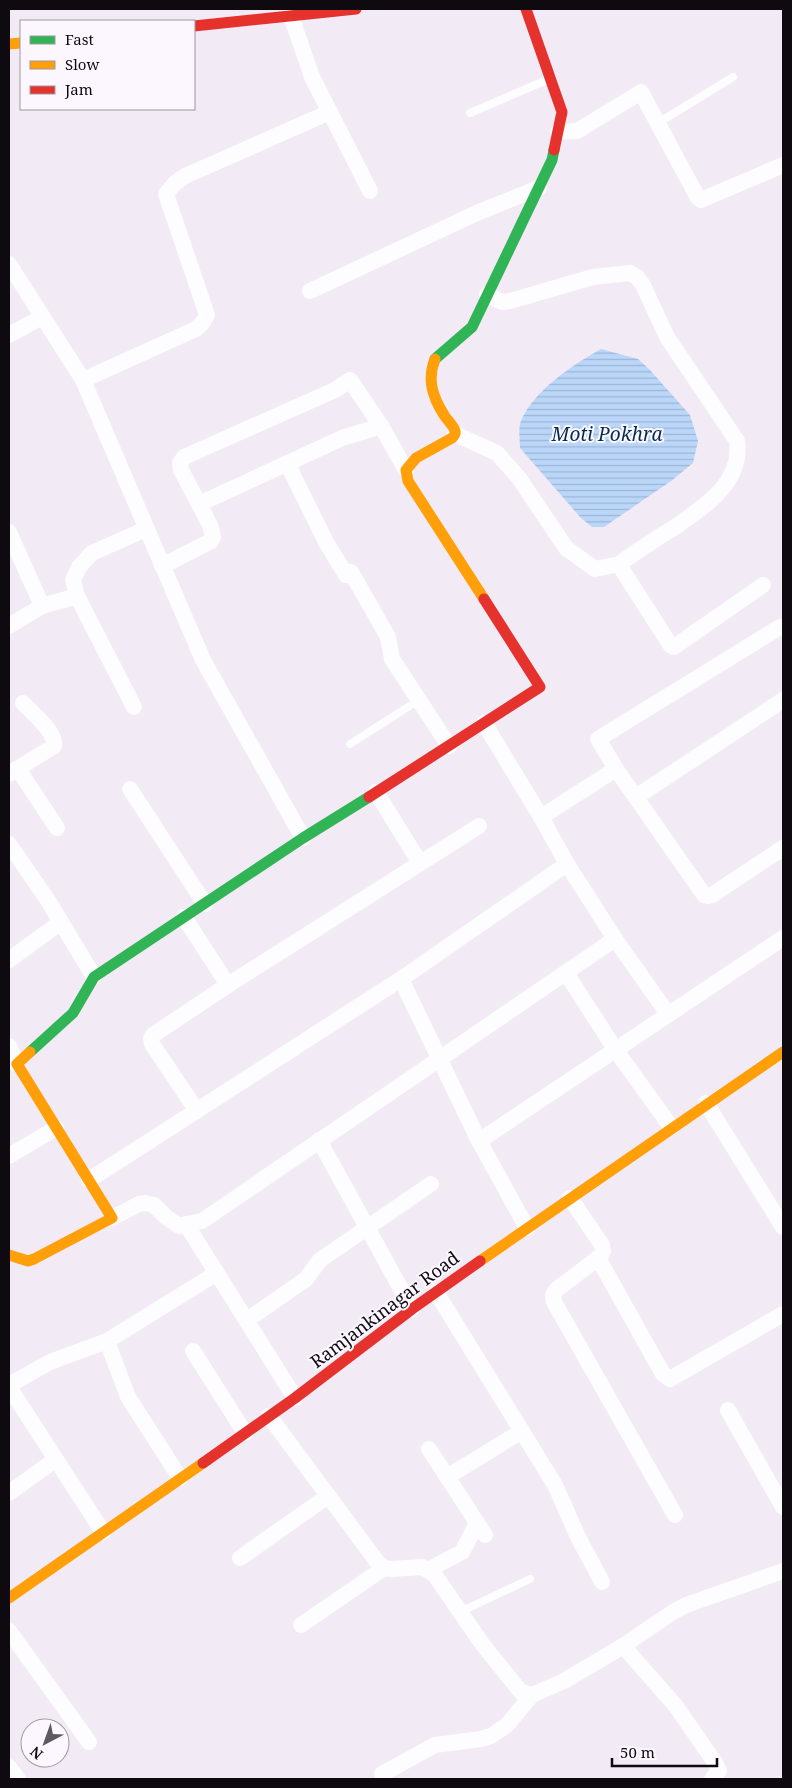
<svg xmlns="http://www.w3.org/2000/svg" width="792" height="1788" viewBox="0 0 792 1788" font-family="'Noto Serif',serif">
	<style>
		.water { fill: url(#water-rules) }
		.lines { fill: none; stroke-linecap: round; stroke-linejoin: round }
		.lane { stroke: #fdfcfe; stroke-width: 8 }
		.street { stroke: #fdfcfe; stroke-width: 16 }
		.fast { stroke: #30b455; stroke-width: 11 }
		.slow { stroke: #ff9f0a; stroke-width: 11 }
		.jam { stroke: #e5322d; stroke-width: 11 }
		.labels { text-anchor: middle; stroke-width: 4; stroke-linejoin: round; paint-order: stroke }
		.street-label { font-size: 18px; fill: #0e0a10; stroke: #fcf6fe }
		.water-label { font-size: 19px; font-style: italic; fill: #042e50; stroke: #fcf6fe }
	</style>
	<defs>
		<pattern id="water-rules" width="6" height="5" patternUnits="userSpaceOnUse" patternTransform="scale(1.25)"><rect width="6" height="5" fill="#bad6f8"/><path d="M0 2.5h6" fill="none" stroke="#9fb6d4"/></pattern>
	</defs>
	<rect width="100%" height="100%" fill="#f2eaf5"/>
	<path class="water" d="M 601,349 L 638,359 L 649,369 L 690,415 L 698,441 L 693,463 L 671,481 L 604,527 L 592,527 L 581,518 L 520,448 C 520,440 518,428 521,421 C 533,391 574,364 601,349 Z"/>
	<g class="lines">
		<g class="lane">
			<polyline points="470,113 549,79"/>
			<polyline points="658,123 733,77"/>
			<polyline points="350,744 419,700"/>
			<polyline points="460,1612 530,1579"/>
		</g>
		<g class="street">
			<polyline points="291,16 312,77 370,191"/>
			<polyline points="558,132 577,131 641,92 698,198 701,200 783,165"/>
			<polyline points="9,264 83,380 203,660 303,838"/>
			<polyline points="310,291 479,212 539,188"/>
			<path d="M 487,295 L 502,302 L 510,301 L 593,277 L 630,273 L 637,277 L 643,285 L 667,337 L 737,441 C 743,484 702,508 672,529 C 655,539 639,550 623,561 L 620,564 L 621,568 L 671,646 L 674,647 L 763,585"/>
			<polyline points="9,335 42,317"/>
			<polyline points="83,380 196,329 203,322 207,315 166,194 175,183 185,176 330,112"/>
			<polyline points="455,434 497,453 519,478 566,548 595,569 620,564"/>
			<polyline points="287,463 326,542 346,575"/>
			<polyline points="199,504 342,438 381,426"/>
			<polyline points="9,532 42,606 9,626"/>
			<polyline points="162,566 211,541 213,537 210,525 181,470 180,463 184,457 335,390 350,380 381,426 406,470"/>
			<polyline points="351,572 388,637 392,659 449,746"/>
			<polyline points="42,606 77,596"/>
			<polyline points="780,627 598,739 616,769 704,895 708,896 712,895 783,848"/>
			<polyline points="134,707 77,596 73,580 79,567 92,553 146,529"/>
			<polyline points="484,723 541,817 567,864 615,939 668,1014"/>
			<polyline points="18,769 57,828"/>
			<path d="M 9,774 L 54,746 C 57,732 32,713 23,703"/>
			<polyline points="130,789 205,904"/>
			<polyline points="376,792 420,863"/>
			<polyline points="636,797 783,700"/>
			<polyline points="541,817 616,769"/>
			<polyline points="9,844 47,899 94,977"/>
			<polyline points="184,917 228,985"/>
			<polyline points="9,960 61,922"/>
			<polyline points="566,973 615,1049 671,1127"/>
			<polyline points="401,979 479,1141 527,1228"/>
			<polyline points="9,1046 17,1064"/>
			<polyline points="706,1103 783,1227"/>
			<polyline points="197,1111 152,1044 151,1039 153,1035 228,985 479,826"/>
			<polyline points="319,1140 412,1309"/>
			<polyline points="479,1141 783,938"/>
			<polyline points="9,1156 56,1128"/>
			<polyline points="89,1180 401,979 567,864"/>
			<polyline points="570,1198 602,1245 603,1251 601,1256 556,1290 553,1295 554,1302 675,1515"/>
			<polyline points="112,1218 139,1204 146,1203 154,1205 166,1217 179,1226 202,1221 615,939"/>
			<polyline points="186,1224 295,1398"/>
			<polyline points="598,1258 663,1374 670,1379 783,1314"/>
			<polyline points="436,1292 555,1485 578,1537 602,1582"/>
			<polyline points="247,1320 306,1279 320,1260 431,1184"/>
			<polyline points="107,1341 128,1397 180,1478"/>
			<polyline points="193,1351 245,1433"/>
			<polyline points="9,1385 50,1362 107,1341 217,1273"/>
			<polyline points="9,1387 103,1532"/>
			<polyline points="728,1410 783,1507"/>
			<polyline points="269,1416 378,1563 384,1568 391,1569 422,1567 434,1574 483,1645 521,1692 532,1695 564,1681 623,1646 673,1612 686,1605 783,1571"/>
			<polyline points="429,1449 485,1535"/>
			<polyline points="447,1477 522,1431"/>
			<polyline points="9,1493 55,1460"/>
			<polyline points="240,1558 328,1496"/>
			<polyline points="428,1570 462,1552 477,1523"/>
			<polyline points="301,1625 384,1568"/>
			<polyline points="9,1631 89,1742"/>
			<polyline points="623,1646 675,1705 716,1764 719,1771 712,1779"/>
			<polyline points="9,1767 18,1779"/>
			<polyline points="382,1774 435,1745 481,1739 491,1736 507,1725 532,1695"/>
		</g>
		<g class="fast">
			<polyline points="435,359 472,327 552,160 554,150"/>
			<polyline points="30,1052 73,1013 94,977 303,838 369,797"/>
		</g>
		<g class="slow">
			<polyline points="9,44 21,43"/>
			<path d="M 435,359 C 427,379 432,396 444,415 C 447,420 454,426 455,431 C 456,434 454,436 452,438 L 416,458 L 406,470 L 408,481 L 484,599"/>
			<polyline points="9,1255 28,1261 34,1259 112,1218 17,1064 30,1052"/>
			<polyline points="480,1261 783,1052"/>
			<polyline points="9,1598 203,1463"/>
		</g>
		<g class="jam">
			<polyline points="526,9 562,112 554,150"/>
			<polyline points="194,26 356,9"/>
			<polyline points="369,797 540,687 484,599"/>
			<polyline points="203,1463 295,1398 412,1309 480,1261"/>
		</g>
	</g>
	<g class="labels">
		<g class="street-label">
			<text transform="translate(385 1310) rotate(-37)" y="6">Ramjankinagar Road</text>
		</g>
		<g class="water-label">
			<text x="607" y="441">Moti Pokhra</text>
		</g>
	</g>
	<rect width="792" height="1788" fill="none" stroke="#0e0a10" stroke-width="20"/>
	<rect x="20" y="20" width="175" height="90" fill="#fcf6fe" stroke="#9d989f"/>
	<rect x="30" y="36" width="25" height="8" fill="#30b455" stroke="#9d989f"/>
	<text x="65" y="45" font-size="15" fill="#0e0a10">Fast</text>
	<rect x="30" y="61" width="25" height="8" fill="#ff9f0a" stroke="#9d989f"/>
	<text x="65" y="70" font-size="15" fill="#0e0a10">Slow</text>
	<rect x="30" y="86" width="25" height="8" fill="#e5322d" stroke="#9d989f"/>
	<text x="65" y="95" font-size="15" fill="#0e0a10">Jam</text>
	<g transform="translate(45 1743) rotate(221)"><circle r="24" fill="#fcf6fe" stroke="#9d989f"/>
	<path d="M0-4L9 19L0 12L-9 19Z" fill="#5e5860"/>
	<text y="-8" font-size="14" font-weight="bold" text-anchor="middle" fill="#0e0a10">N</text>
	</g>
	<path d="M612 1758v8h105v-8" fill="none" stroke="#0e0a10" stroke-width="2.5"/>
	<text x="620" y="1758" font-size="15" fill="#0e0a10" stroke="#fcf6fe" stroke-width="4" paint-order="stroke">50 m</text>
</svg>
